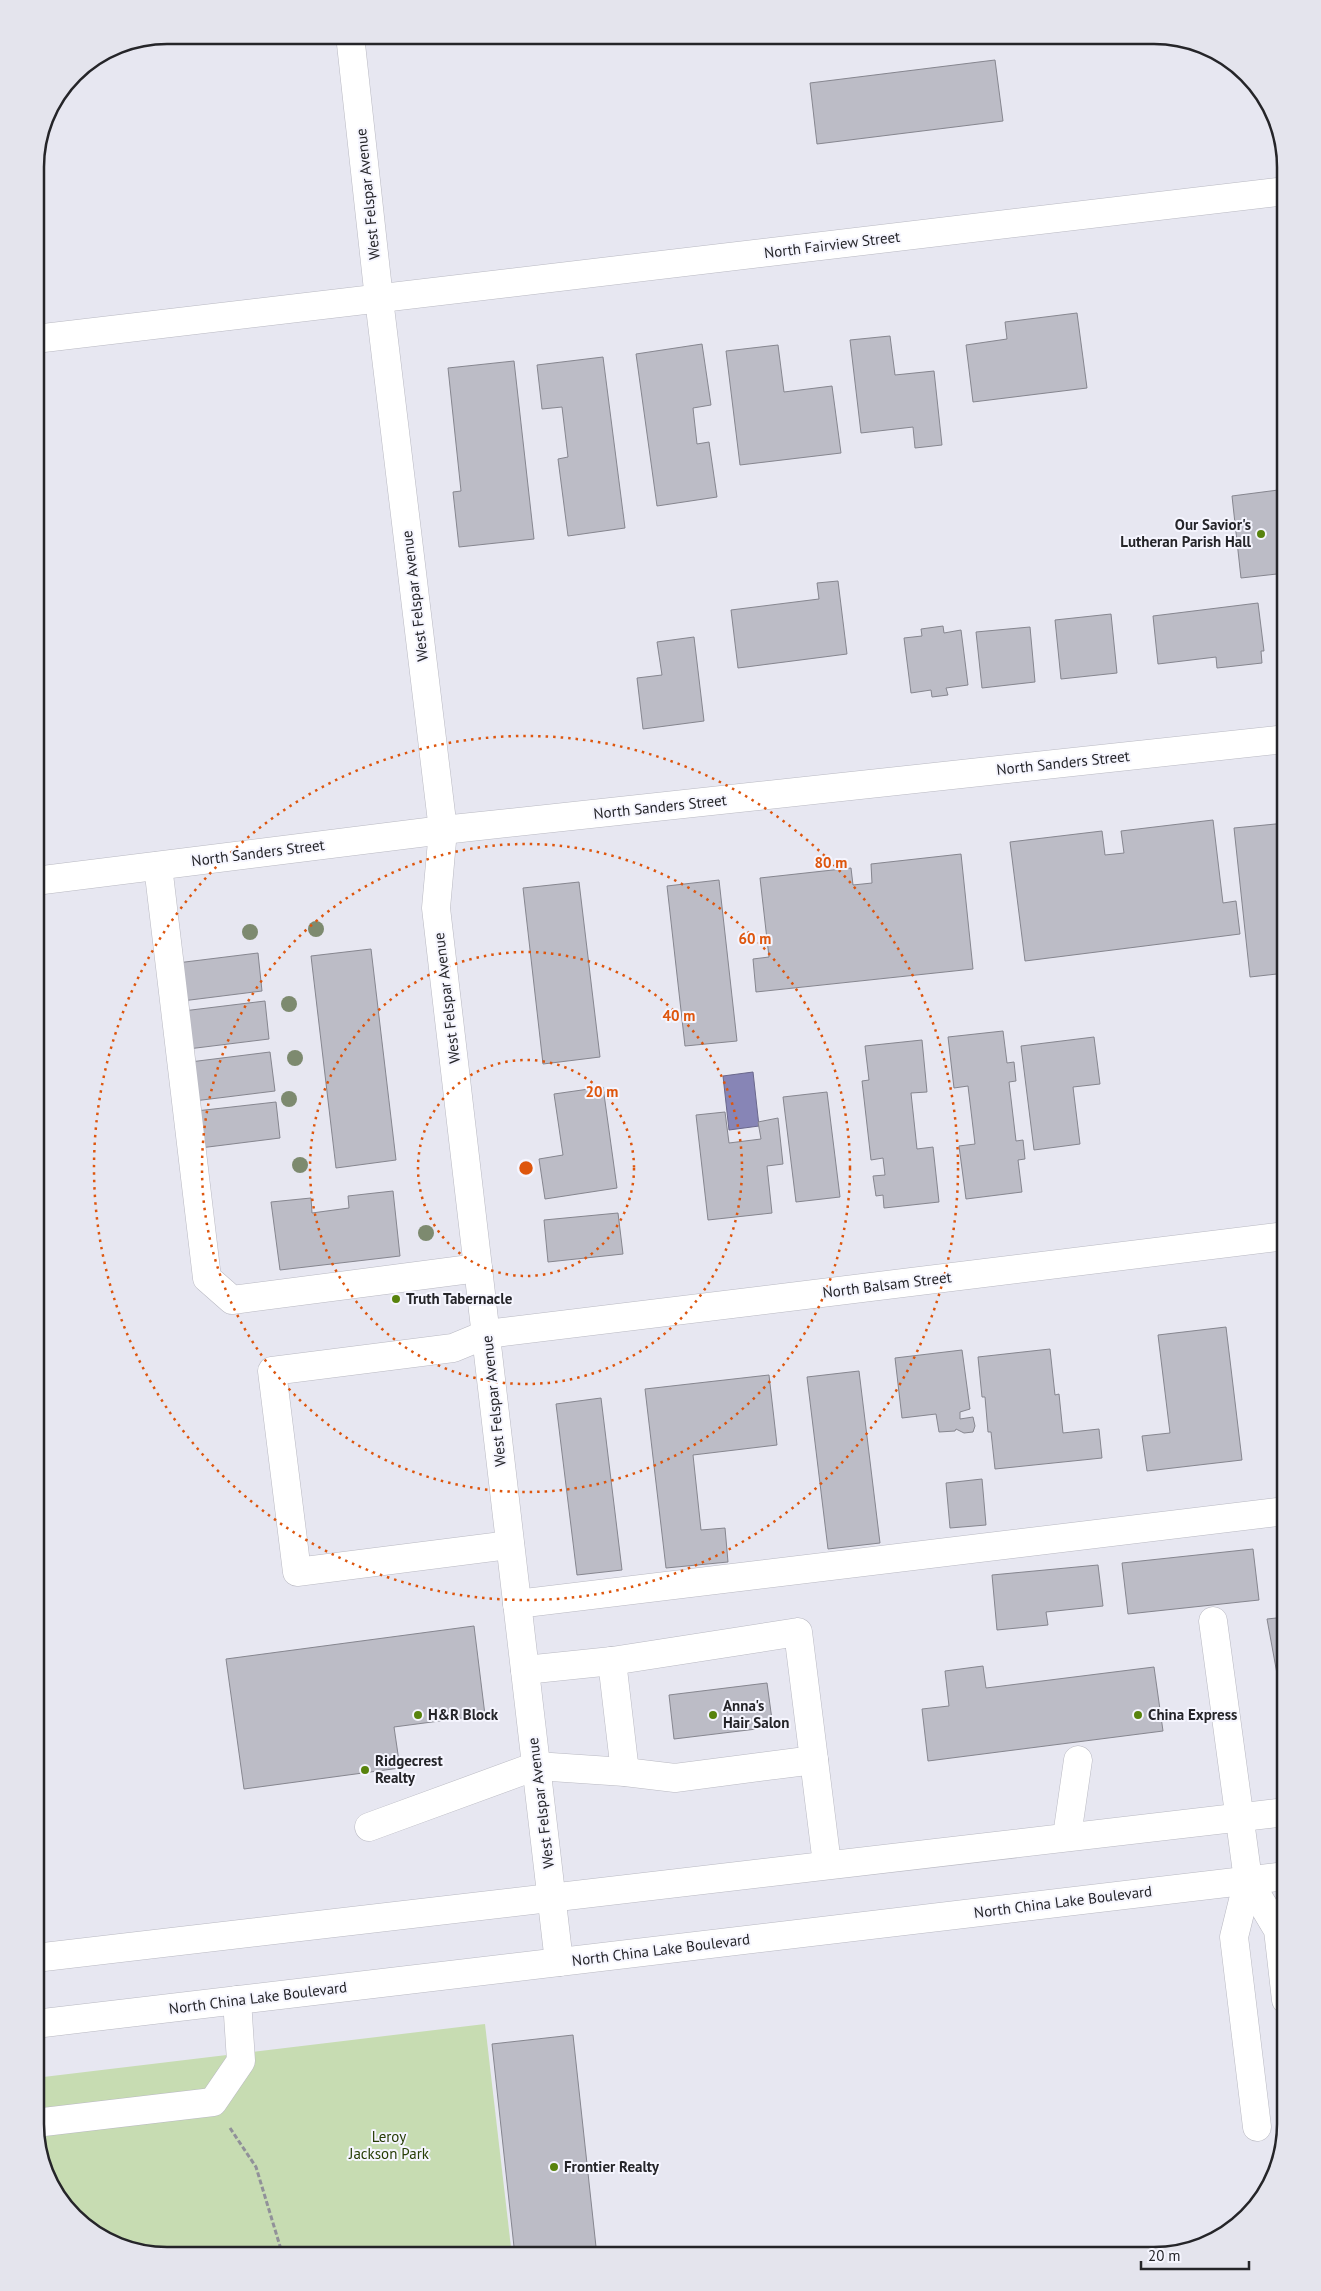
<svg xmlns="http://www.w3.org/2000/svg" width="1321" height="2291" viewBox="0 0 1321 2291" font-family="'PT Sans',sans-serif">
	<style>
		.green { fill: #c7dcb2 }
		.water { fill: #8785b6; stroke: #6a688c }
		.building { fill: #bcbcc6; stroke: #86868f }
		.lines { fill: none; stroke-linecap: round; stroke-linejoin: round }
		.minor-casing { stroke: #b9b9c2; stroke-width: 29 }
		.major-casing { stroke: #b9b9c2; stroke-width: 29 }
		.path { stroke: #919199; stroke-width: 3; stroke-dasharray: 5 2.5; stroke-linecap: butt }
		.minor { stroke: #fff; stroke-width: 28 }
		.major { stroke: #fff; stroke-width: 28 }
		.tree { fill: #7d8a6f }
		.ring { fill: none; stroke: #de560d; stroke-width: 2.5; stroke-dasharray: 2.5 5 }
		.poi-dot { fill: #58830d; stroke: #f5f5fe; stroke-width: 2 }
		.labels { text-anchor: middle; stroke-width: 4; stroke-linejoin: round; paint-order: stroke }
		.street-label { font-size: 15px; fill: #252529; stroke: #f5f5fe }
		.poi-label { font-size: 15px; font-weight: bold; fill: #252529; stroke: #f5f5fe; text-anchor: start }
		.park-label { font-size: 15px; fill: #273d05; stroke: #f5f5fe }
		.rim { fill: none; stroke: #252529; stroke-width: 2.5 }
		.centre { fill: #de560d; stroke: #f5f5fe; stroke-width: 2.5 }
		.ring-label { font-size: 15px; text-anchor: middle; font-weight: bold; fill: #de560d; stroke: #f5f5fe; stroke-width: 4; stroke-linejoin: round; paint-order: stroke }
	</style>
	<rect width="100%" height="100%" fill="#e7e7f1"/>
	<polygon class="green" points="485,2024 512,2256 159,2256 93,2234 49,2182 35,2124 35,2078"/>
	<polygon class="water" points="753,1072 759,1126 729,1130 723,1076"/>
	<g class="building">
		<polygon points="995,60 1003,121 817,144 810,83"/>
		<polygon points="1077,313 1087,388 973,402 966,345 1007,339 1005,322"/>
		<polygon points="890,336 895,375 934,371 942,445 915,448 913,427 861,433 850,340"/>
		<polygon points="702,344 711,405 693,408 697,444 709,442 717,497 657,506 636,354"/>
		<polygon points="778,345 784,392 832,386 841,453 740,465 726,351"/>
		<polygon points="603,357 625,528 568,536 558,459 568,457 562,407 542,409 537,365"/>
		<polygon points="514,361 534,539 459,547 453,492 461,491 448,368"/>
		<polygon points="1286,489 1286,573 1241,578 1232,496"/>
		<polygon points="838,581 847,654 738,668 731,610 819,599 817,583"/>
		<polygon points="1258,603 1264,651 1261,651 1262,663 1217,668 1216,657 1158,664 1153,616"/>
		<polygon points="1111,614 1117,673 1061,679 1055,620"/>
		<polygon points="943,626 944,633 961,630 968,685 946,688 948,695 932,697 931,690 911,693 904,638 922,636 921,629"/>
		<polygon points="1030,627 1035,682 982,688 976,632"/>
		<polygon points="694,637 704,721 643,729 637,678 662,675 657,642"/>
		<polygon points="1213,820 1223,903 1236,901 1240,934 1025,961 1010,842 1102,831 1105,855 1124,853 1121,831"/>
		<polygon points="1286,823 1286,973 1250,977 1234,828"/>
		<polygon points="961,854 973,969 756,992 753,959 769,957 760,878 851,868 853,885 872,883 871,864"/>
		<polygon points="719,880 737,1041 685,1046 667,886"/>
		<polygon points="579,882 600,1057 543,1064 523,888"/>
		<polygon points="371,949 396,1160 336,1168 311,956"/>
		<polygon points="258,953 262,991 182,1001 177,963"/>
		<polygon points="265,1001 269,1039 188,1049 183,1011"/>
		<polygon points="1003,1031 1007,1063 1014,1062 1016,1081 1009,1082 1016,1141 1023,1140 1025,1159 1018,1160 1022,1192 966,1199 959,1146 975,1144 968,1086 954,1088 948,1037"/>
		<polygon points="1094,1037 1100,1084 1073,1087 1080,1144 1034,1150 1021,1046"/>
		<polygon points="922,1040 927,1092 911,1093 917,1149 933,1147 939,1202 884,1208 883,1195 876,1196 873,1176 885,1175 883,1158 871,1160 862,1081 869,1080 865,1046"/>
		<polygon points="270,1052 275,1091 194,1101 190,1062"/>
		<polygon points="603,1087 617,1188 545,1199 539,1159 563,1155 554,1094"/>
		<polygon points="827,1092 840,1197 796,1202 783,1097"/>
		<polygon points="276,1102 280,1138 200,1148 196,1111"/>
		<polygon points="1286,1104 1286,1153 1281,1153 1277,1105"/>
		<polygon points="725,1112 729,1143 761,1139 758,1122 778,1118 783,1164 767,1166 772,1213 708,1220 696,1115"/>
		<polygon points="393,1191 400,1256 280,1270 271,1202 311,1198 312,1213 349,1208 348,1196"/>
		<polygon points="618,1213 623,1254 548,1262 544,1220"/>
		<polygon points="1226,1327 1242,1460 1147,1471 1142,1436 1170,1433 1158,1335"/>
		<polygon points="1050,1349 1055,1395 1059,1394 1063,1433 1099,1429 1102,1458 995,1469 991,1432 988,1432 985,1397 982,1397 978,1357"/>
		<polygon points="962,1350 970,1409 960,1412 960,1419 973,1417 975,1426 973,1432 964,1433 956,1429 955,1431 939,1432 936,1414 902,1418 895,1358"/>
		<polygon points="859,1371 880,1543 828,1549 807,1377"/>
		<polygon points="769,1375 777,1445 693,1455 701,1530 725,1528 728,1562 666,1568 645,1389"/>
		<polygon points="601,1398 622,1570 577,1575 556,1404"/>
		<polygon points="982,1479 986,1525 950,1528 946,1483"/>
		<polygon points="1253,1549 1259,1600 1128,1614 1122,1563"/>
		<polygon points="1098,1565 1103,1606 1046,1612 1048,1625 997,1630 992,1575"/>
		<polygon points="1286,1617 1286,1723 1267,1619"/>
		<polygon points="474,1626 485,1715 394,1727 400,1768 244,1789 226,1659"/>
		<polygon points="983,1666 986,1688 1154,1667 1163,1731 928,1761 922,1709 949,1706 945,1671"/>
		<polygon points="767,1683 773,1727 674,1739 669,1695"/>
		<polygon points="573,2035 597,2256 515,2256 492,2044"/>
	</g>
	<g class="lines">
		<g class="minor-casing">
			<g id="minor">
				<polyline points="350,35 379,299 443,830 436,908 559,1962"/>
				<polyline points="35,339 1286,191"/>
				<polyline points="158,866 207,1278 232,1300 478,1268"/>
				<polyline points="35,881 443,830 1286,739"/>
				<polyline points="510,1545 297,1572 272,1371 453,1348 487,1334 1286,1236"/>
				<polyline points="517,1604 1286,1511"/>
				<polyline points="1213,1621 1248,1880 1278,1930 1286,2000"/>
				<polyline points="612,1661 625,1772"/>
				<polyline points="814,1760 827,1864"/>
				<polyline points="369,1827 536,1766 625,1772 675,1778 814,1760 798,1632 612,1661 525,1670"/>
				<polyline points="1067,1836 1078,1760"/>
				<polyline points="1248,1880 1234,1937 1257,2127"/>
				<polyline points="35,2123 213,2102 241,2061 237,2000"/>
			</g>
		</g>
		<g class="major-casing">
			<g id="major">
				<polyline points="35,1958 1286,1812"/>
				<polyline points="35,2024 1286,1876"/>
			</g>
		</g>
		<polyline class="path" points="230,2128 256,2167 283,2256"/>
		<use href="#minor" class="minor"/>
		<use href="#major" class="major"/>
	</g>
	<g class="tree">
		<circle cx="316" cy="929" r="8"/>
		<circle cx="250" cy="932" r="8"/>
		<circle cx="289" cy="1004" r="8"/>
		<circle cx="295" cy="1058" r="8"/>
		<circle cx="289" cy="1099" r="8"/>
		<circle cx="300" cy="1165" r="8"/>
		<circle cx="426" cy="1233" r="8"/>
	</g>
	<g class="ring">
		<circle cx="526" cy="1168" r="108"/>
		<circle cx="526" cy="1168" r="216"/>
		<circle cx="526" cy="1168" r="324"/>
		<circle cx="526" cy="1168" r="432"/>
	</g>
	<g class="poi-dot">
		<circle cx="1261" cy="534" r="5"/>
		<circle cx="396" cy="1299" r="5"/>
		<circle cx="418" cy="1715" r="5"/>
		<circle cx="713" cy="1715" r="5"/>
		<circle cx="1138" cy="1715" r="5"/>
		<circle cx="365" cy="1770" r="5"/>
		<circle cx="554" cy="2167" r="5"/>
	</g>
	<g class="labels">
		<g class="street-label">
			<text transform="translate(368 194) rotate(-96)" y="5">West Felspar Avenue</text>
			<text transform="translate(832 245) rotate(-7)" y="5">North Fairview Street</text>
			<text transform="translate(415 596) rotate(-97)" y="5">West Felspar Avenue</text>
			<text transform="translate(1063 763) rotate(-6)" y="5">North Sanders Street</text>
			<text transform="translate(660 807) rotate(-6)" y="5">North Sanders Street</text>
			<text transform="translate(258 853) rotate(-7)" y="5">North Sanders Street</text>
			<text transform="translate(447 998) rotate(-97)" y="5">West Felspar Avenue</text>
			<text transform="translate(887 1285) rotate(-7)" y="5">North Balsam Street</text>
			<text transform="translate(494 1401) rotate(-96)" y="5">West Felspar Avenue</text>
			<text transform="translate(541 1803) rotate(-97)" y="5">West Felspar Avenue</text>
			<text transform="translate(1063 1902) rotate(-7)" y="5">North China Lake Boulevard</text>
			<text transform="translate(661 1950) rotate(-7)" y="5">North China Lake Boulevard</text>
			<text transform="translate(258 1998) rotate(-7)" y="5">North China Lake Boulevard</text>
		</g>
		<g class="poi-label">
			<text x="1251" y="530" text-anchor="end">Our Savior's<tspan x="1251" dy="17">Lutheran Parish Hall</tspan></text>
			<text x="406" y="1304">Truth Tabernacle</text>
			<text x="723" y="1711">Anna's<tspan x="723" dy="17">Hair Salon</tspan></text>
			<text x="428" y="1720">H&amp;R Block</text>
			<text x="1148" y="1720">China Express</text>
			<text x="375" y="1766">Ridgecrest<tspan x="375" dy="17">Realty</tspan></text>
			<text x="564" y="2172">Frontier Realty</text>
		</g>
		<g class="park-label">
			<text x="389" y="2142">Leroy<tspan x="389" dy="17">Jackson Park</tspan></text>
		</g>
	</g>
	<path d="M0 0H1321V2291H0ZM167 44H1154A123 123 0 0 1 1277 167V2124A123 123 0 0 1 1154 2247H167A123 123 0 0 1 44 2124V167A123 123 0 0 1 167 44Z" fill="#e4e4ed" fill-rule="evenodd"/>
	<path class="rim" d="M167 44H1154A123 123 0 0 1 1277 167V2124A123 123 0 0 1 1154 2247H167A123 123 0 0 1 44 2124V167A123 123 0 0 1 167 44Z"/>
	<circle cx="526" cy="1168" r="8" class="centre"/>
	<g class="ring-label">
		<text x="831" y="868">80 m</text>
		<text x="755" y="944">60 m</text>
		<text x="679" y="1021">40 m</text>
		<text x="602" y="1097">20 m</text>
	</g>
	<path d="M1141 2261v8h108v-8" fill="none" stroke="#252529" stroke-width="2.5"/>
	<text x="1148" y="2261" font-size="15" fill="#252529" stroke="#f5f5fe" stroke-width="4" paint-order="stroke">20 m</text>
</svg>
